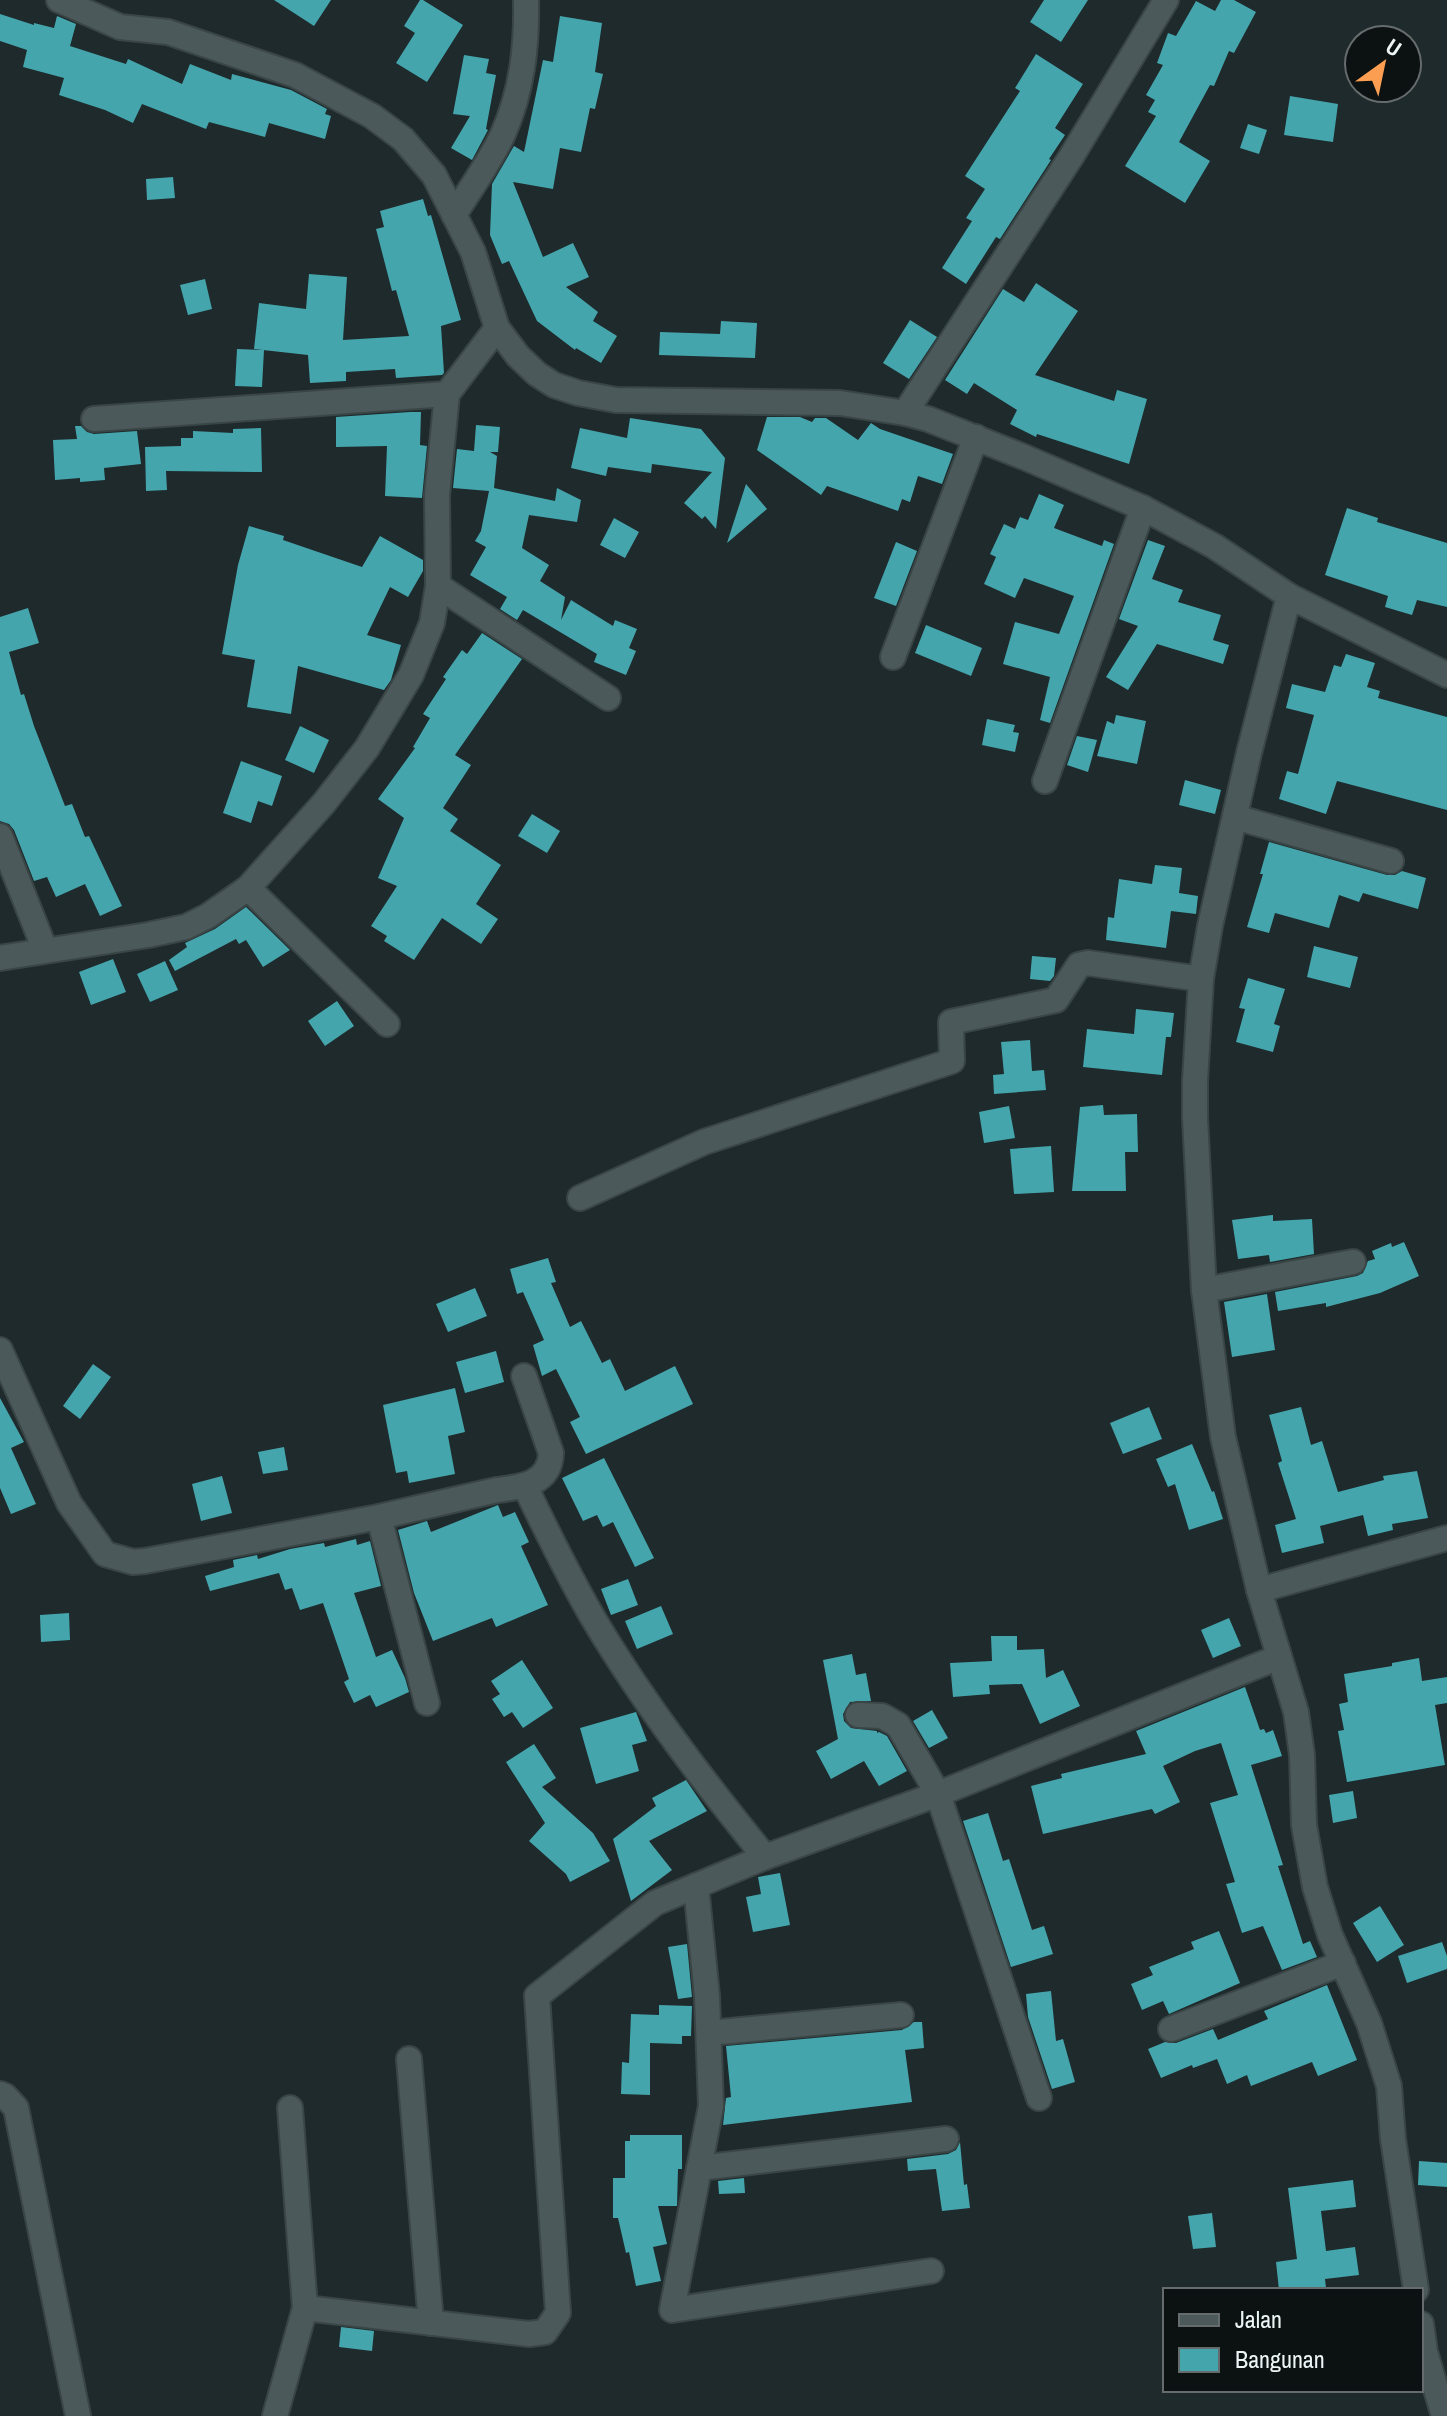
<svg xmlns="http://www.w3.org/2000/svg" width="1447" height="2416" viewBox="0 0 1447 2416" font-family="'Archivo Narrow',sans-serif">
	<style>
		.building { fill: #45a5ad }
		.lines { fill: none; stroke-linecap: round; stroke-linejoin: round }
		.minor-casing { stroke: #3a4546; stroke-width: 28 }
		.minor { stroke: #4c595b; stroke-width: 24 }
	</style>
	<rect width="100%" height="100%" fill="#1e2a2b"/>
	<g class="building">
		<polygon points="274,0 331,0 314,26"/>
		<polygon points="420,0 423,0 463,25 427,82 396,63 415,33 404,26"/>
		<polygon points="1044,0 1088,0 1061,42 1030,22"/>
		<polygon points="1221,0 1234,0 1256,12 1234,53 1229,51 1214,86 1210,85 1179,142 1210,161 1185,203 1125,166 1156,116 1148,112 1155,100 1146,95 1163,65 1157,63 1168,33 1176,36 1196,1 1215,11"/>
		<polygon points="0,14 34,25 34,23 54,28 57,16 76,24 70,46 126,64 128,59 182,84 190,64 231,80 232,74 291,90 327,109 325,114 331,116 325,139 269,123 265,137 209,122 206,129 142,104 133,123 105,110 59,95 64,78 23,67 27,50 0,41"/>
		<polygon points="560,16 602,23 595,72 603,74 595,109 590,108 581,152 560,148 553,189 513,182 543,257 573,243 589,277 566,287 598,312 593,321 617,336 601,363 576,348 575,350 537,321 509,261 502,264 490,235 492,184 514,146 524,152 543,60 553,62"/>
		<polygon points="1036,54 1083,84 1055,128 1065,135 1049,159 1051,160 1000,239 996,237 966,284 942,268 972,221 966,218 985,189 965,176 1020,91 1015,88"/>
		<polygon points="464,55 489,59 486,73 496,75 486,129 488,130 472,160 451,148 470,116 453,114"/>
		<polygon points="1290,96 1338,104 1333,142 1284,135"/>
		<polygon points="1248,124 1267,130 1259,154 1240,148"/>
		<polygon points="173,177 175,198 147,200 146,179"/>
		<polygon points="423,199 428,216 431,215 461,320 441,326 444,373 442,375 396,378 395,369 346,372 346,381 310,383 308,355 254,349 259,303 306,309 309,274 347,277 343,340 409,336 396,290 392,291 376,229 384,227 380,211"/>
		<polygon points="205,279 212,309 188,315 180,285"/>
		<polygon points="1036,283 1078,311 1035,375 1114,401 1117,390 1147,399 1129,464 1037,434 1036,437 1010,424 1017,410 974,383 967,394 945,380 1003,289 1024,302"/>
		<polygon points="910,320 937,337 909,379 883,363"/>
		<polygon points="721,321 757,323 755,358 659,355 660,332 720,334"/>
		<polygon points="237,349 264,350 262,387 235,386"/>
		<polygon points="410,412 421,412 420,445 427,446 422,498 385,496 387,446 336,447 336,417"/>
		<polygon points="767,417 800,417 812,422 815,418 826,418 858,440 871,423 880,429 953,454 942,484 918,476 910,502 902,499 898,511 827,486 821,495 757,450"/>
		<polygon points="630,418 701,429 725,458 716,529 705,516 702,519 684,503 712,472 652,464 651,473 608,467 606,476 571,468 580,428 627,438"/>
		<polygon points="476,425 500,427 498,452 490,452 497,456 494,488 555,501 557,488 581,500 577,522 529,515 522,548 549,565 540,581 565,597 561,620 571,600 613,626 615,620 637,629 629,648 636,651 626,675 594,662 597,654 523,610 517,620 500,609 507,597 470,575 486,547 475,541 481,531 489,491 453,488 457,449 474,451"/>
		<polygon points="75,426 81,426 87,432 94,434 137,431 141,464 104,468 105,480 80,482 80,478 55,480 53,440 77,439"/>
		<polygon points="261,428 262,472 166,471 167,490 146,491 145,447 181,446 181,438 193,438 193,431 233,433 233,429"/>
		<polygon points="746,484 767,509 727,543"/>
		<polygon points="1039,494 1064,505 1054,528 1102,546 1104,540 1114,544 1050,723 1040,720 1050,677 1003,664 1015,622 1059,634 1074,596 1024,578 1015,598 984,584 996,557 990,554 1004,524 1015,529 1020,517 1028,520"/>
		<polygon points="1347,508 1378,518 1377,522 1447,543 1447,607 1417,600 1412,615 1385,607 1388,596 1325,575"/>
		<polygon points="614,518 639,532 625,558 600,545"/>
		<polygon points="249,526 284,536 283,540 362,567 380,536 423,560 423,571 408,597 390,587 367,635 401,645 391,680 384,690 298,666 291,714 247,707 255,660 222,654 238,565"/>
		<polygon points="1148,540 1165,546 1152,579 1183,590 1178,602 1221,615 1213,640 1229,645 1223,664 1157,644 1128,690 1106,677 1138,626 1119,619"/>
		<polygon points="896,542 917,551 896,606 874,598"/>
		<polygon points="28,608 39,643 9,652 21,695 24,694 34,726 65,806 72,804 85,837 89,836 122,906 100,916 85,884 56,897 47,877 34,881 14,830 9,824 0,821 0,617"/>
		<polygon points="926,625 982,648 971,676 915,653"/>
		<polygon points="482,633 522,659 455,755 471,765 443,808 458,819 450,831 501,865 476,904 498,919 481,944 442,918 414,960 384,941 387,936 371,926 397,886 378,878 404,818 378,799 415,748 413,747 430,718 423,714 446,679 443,677 462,650 467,654"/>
		<polygon points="1346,654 1375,663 1367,687 1380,691 1378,698 1447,717 1447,810 1337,781 1326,814 1279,799 1287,771 1298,774 1314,715 1286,708 1292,684 1325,692 1334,665 1341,667"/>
		<polygon points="1116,715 1146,721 1137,764 1097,756 1107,721 1114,724"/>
		<polygon points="987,719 1015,725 1013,732 1019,733 1015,752 982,745"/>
		<polygon points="300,726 329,740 314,773 285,760"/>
		<polygon points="1077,736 1097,740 1088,772 1067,765"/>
		<polygon points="241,761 282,776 272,806 258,801 251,823 223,813"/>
		<polygon points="1185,780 1221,790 1215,814 1179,805"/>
		<polygon points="532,814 560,831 547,853 518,836"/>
		<polygon points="1269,842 1387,875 1395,875 1402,871 1426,878 1418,909 1363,893 1359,902 1339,895 1329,928 1275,913 1269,933 1247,927 1263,874 1260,874"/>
		<polygon points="1155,865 1182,868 1179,893 1198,896 1196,914 1171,911 1166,948 1106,940 1108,917 1114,918 1119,879 1152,884"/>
		<polygon points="246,907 290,950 263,967 246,940 239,944 236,939 175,971 169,960 187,947 185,943 215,929"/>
		<polygon points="1314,946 1358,957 1350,988 1307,977"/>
		<polygon points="1032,956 1056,958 1054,976 1050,981 1030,979"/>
		<polygon points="113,959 126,992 91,1005 79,972"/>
		<polygon points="165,961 178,990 150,1002 137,974"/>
		<polygon points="1248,978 1285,989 1274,1024 1280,1026 1273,1052 1236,1042 1245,1009 1239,1008"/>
		<polygon points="337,1001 354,1026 325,1046 308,1021"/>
		<polygon points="1136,1009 1174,1013 1171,1037 1166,1037 1162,1075 1083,1067 1087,1029 1134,1034"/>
		<polygon points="1030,1040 1032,1071 1044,1070 1046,1090 994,1094 993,1075 1004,1074 1001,1042"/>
		<polygon points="1103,1105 1104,1115 1137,1114 1138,1152 1125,1152 1126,1191 1072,1191 1080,1107"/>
		<polygon points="1009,1106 1015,1138 984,1143 979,1112"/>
		<polygon points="1051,1146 1054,1192 1014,1194 1010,1149"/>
		<polygon points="1273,1215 1273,1221 1312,1219 1314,1254 1270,1262 1269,1255 1238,1259 1232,1220"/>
		<polygon points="1404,1242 1419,1276 1380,1293 1326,1307 1326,1303 1278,1311 1275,1292 1357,1276 1363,1273 1368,1261 1375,1259 1372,1251 1391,1243 1392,1247"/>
		<polygon points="548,1258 556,1282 551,1283 570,1327 581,1321 602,1363 610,1359 625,1391 675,1366 693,1404 586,1454 570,1422 580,1417 556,1369 542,1376 533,1345 544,1340 523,1292 517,1294 510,1269"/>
		<polygon points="475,1288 487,1316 448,1332 436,1304"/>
		<polygon points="1267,1294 1275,1350 1232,1357 1224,1302"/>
		<polygon points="496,1351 504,1382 465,1393 456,1362"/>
		<polygon points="93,1364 111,1377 80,1419 63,1406"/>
		<polygon points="455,1388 465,1432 448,1436 455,1474 409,1483 407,1471 396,1473 383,1405"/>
		<polygon points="0,1398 24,1442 11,1448 36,1504 11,1514 0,1488"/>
		<polygon points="1149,1407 1162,1439 1123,1454 1110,1423"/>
		<polygon points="1301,1407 1311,1445 1322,1441 1338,1492 1384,1480 1383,1476 1417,1471 1428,1518 1392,1524 1393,1530 1368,1536 1363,1515 1320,1526 1324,1543 1282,1553 1275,1525 1296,1519 1278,1463 1282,1461 1269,1415"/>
		<polygon points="1192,1444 1212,1492 1214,1491 1223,1519 1189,1530 1175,1484 1168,1487 1156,1459"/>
		<polygon points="284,1447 288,1470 263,1474 258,1452"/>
		<polygon points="604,1458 654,1558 635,1567 613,1522 603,1527 597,1515 583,1521 562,1478"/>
		<polygon points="222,1476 232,1513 201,1521 192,1484"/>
		<polygon points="498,1505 503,1517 515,1512 529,1542 521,1546 548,1605 496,1627 492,1618 433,1641 414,1593 398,1530 427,1521 431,1532"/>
		<polygon points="356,1539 357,1545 370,1541 381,1586 354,1593 376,1657 392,1650 405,1678 409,1692 376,1707 370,1695 354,1703 344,1682 349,1679 323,1603 300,1610 292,1588 285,1590 279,1573 210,1591 205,1576 234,1567 233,1560 257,1555 258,1559 290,1549 324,1543 325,1547"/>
		<polygon points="628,1579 638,1605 611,1615 601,1589"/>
		<polygon points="661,1606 673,1634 637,1649 625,1621"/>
		<polygon points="69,1613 70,1640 41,1642 40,1615"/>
		<polygon points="1229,1618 1241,1646 1213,1658 1201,1630"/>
		<polygon points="991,1636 1017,1636 1017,1650 1044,1649 1046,1678 1063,1670 1080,1706 1040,1724 1022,1684 989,1685 990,1694 953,1697 950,1663 992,1661"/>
		<polygon points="852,1654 856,1675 866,1673 871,1701 850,1702 843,1714 844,1721 851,1728 877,1731 877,1733 879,1732 887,1736 907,1771 879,1786 864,1761 831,1779 816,1751 838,1739 823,1660"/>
		<polygon points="1419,1658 1422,1681 1447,1677 1447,1703 1435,1705 1445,1765 1347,1782 1338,1731 1344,1730 1339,1704 1348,1702 1344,1674 1392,1666 1392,1663"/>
		<polygon points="522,1660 553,1708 523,1728 512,1712 504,1717 492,1699 500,1694 491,1681"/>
		<polygon points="1245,1687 1260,1730 1264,1729 1266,1733 1273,1730 1282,1756 1251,1765 1283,1865 1278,1866 1303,1944 1310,1941 1317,1957 1282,1970 1263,1926 1242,1933 1226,1884 1235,1882 1210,1803 1238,1795 1221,1743 1195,1751 1163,1766 1180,1802 1155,1814 1152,1809 1043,1834 1031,1786 1062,1778 1061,1774 1146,1754 1136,1731"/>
		<polygon points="932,1710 948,1738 929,1748 913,1721"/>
		<polygon points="636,1712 647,1741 632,1745 639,1771 596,1784 580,1728"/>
		<polygon points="534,1744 556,1778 542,1787 593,1833 610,1861 570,1882 566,1874 529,1841 545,1823 506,1762"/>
		<polygon points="686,1780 707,1811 649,1841 672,1870 631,1901 613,1839 656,1806 652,1798"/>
		<polygon points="1353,1791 1357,1818 1333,1823 1329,1795"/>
		<polygon points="988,1813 1003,1861 1009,1859 1032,1930 1044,1926 1053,1954 1011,1967 963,1821"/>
		<polygon points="780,1873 790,1925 753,1932 746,1897 761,1894 758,1877"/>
		<polygon points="1380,1906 1404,1945 1377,1962 1353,1923"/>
		<polygon points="1219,1931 1240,1983 1169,2014 1163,2001 1142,2010 1131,1984 1153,1975 1149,1967 1194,1949 1191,1942"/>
		<polygon points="1442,1942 1447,1956 1447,1969 1407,1983 1398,1956"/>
		<polygon points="687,1944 692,1997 678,1999 668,1947"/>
		<polygon points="1327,1985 1357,2060 1318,2076 1312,2062 1251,2086 1247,2075 1227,2084 1217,2059 1193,2068 1192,2065 1161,2078 1148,2049 1165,2042 1176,2043 1213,2029 1218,2040 1268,2019 1264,2011"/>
		<polygon points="1051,1991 1056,2041 1063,2039 1075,2082 1052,2089 1028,2017 1026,1994"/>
		<polygon points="659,2005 692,2006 691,2036 682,2036 682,2044 650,2043 650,2095 621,2094 622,2062 629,2063 631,2014 659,2015"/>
		<polygon points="914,2022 922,2022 924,2048 905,2050 912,2102 723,2125 726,2098 731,2097 726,2046 902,2030"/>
		<polygon points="630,2135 682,2135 682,2169 678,2169 677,2206 658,2206 667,2244 653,2247 661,2281 636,2286 629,2252 626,2253 618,2218 613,2218 613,2178 625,2178 625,2141 630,2141"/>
		<polygon points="960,2142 964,2185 967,2184 970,2208 942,2211 936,2169 908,2171 907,2159 948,2154 956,2150"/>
		<polygon points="1419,2161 1447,2163 1447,2187 1418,2185"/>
		<polygon points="744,2178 745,2193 719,2194 718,2181"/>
		<polygon points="1353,2180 1356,2207 1321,2211 1326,2251 1355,2247 1359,2275 1325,2279 1326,2288 1279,2290 1276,2262 1297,2259 1288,2188"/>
		<polygon points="1212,2213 1216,2247 1193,2249 1188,2216"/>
		<polygon points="341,2327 374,2331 372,2351 339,2347"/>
	</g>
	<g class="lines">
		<g class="minor-casing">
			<g id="minor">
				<polyline points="59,0 120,27 168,32 295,75 372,116 403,139 434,175 473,252 497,328 518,356 537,374 554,385 578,393 616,400 840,403 905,413 928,419 1024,457 1143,508 1214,546 1289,596 1447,675"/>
				<path d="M 454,215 C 470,189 490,162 503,134 C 522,91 527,47 526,0"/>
				<polyline points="905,413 1071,157 1166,0"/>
				<polyline points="94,419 447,394"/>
				<polyline points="438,586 608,698"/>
				<polyline points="1289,596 1249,753 1210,926 1201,979 1195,1081 1195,1118 1204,1290 1223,1437 1259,1590 1296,1712 1302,1755 1304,1825 1315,1887 1330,1935 1369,2023 1389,2086 1393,2139 1416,2290"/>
				<polyline points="893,657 976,437"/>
				<polyline points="1045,781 1143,508"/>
				<polyline points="1235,817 1391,861"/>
				<polyline points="0,836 45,950"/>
				<polyline points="248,888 387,1024"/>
				<polyline points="0,958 148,935 186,927 208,916 248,888 324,803 367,748 411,675 432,623 438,586 437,495 447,394 497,328"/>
				<polyline points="580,1198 704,1142 952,1061 951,1022 1056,1000 1079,965 1088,963 1201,979"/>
				<polyline points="1204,1290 1353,1262"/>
				<path d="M 0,1350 L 69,1503 L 105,1554 L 133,1562 L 145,1561 L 379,1517 L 497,1490 C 521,1487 550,1484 551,1453 L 524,1376"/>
				<path d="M 525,1486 C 547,1532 570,1579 596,1623 C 645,1705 705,1783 765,1857 L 938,1794 L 1279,1657"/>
				<polyline points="379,1517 427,1703"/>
				<polyline points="1259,1590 1447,1538"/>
				<polyline points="858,1715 882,1716 898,1725 938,1794 1039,2098"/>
				<polyline points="696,1886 707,1996 711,2106 672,2310 931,2271"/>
				<polyline points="1171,2029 1343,1963"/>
				<polyline points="709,2033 901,2015"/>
				<polyline points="409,2059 431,2323"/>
				<polyline points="0,2094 5,2096 16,2108 78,2416"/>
				<polyline points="699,2168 946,2139"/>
				<polyline points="305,2308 529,2334 545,2332 558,2313 537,1996 655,1903 765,1857"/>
				<polyline points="1421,2324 1425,2352 1444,2416"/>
				<polyline points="275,2416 305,2308 290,2108"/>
			</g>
		</g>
		<use href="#minor" class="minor"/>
	</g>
	<rect x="1163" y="2288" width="260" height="104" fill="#0c1112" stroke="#666c6d" stroke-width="2"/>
	<rect x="1179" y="2314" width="40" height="12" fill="#4c595b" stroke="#666c6d" stroke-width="2"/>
	<text x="1235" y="2328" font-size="24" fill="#edf5f5">Jalan</text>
	<rect x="1179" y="2348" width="40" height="24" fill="#45a5ad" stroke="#666c6d" stroke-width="2"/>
	<text x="1235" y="2368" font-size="24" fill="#edf5f5">Bangunan</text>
	<g transform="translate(1383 64) rotate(33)"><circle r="38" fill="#0c1112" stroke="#666c6d" stroke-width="2"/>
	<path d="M0-6L14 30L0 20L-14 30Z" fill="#fc9e52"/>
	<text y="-12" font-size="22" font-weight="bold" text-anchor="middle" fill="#edf5f5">U</text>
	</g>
</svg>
